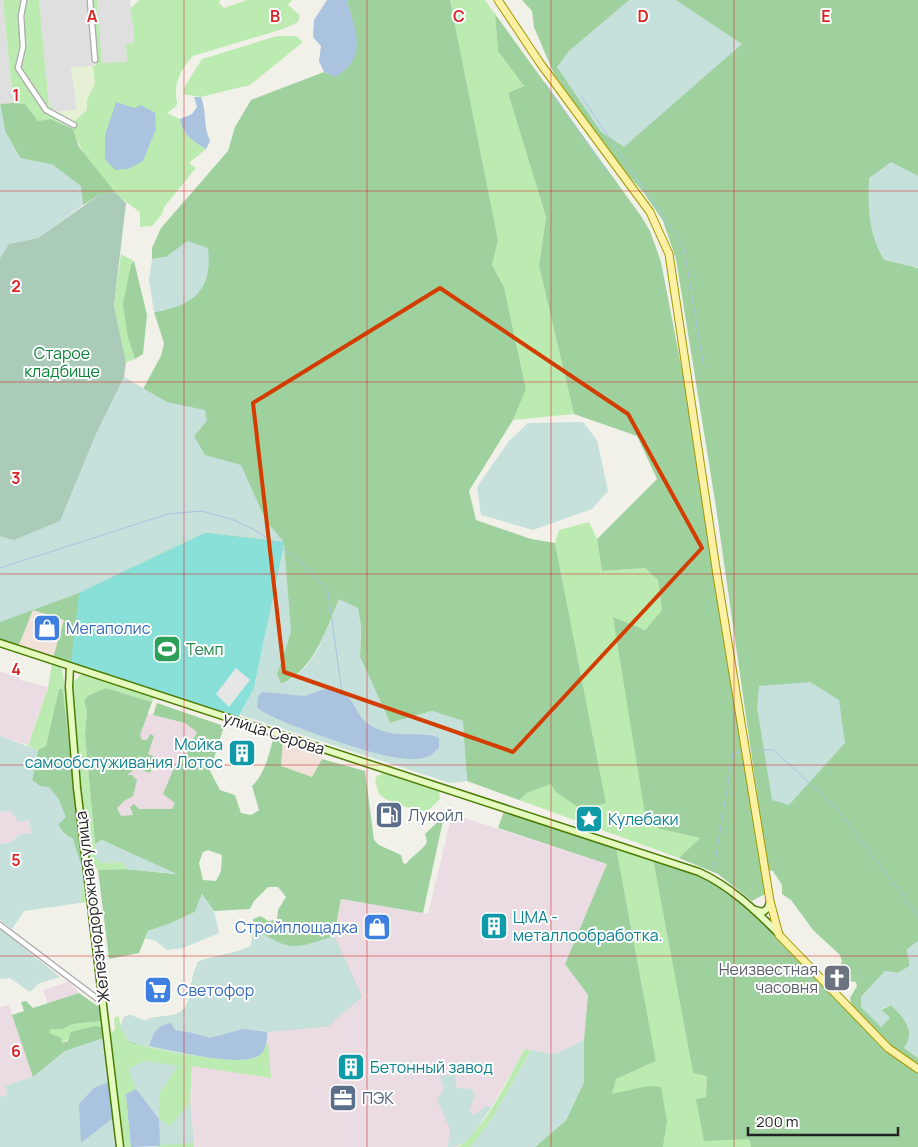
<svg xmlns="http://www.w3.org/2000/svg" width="918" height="1147" viewBox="0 0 918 1147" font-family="Manrope,sans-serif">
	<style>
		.residential { fill: #e0dfdf }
		.commercial { fill: #f2e1d9 }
		.industrial { fill: #ebdbe3 }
		.farmland { fill: #e6f0d5 }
		.grass { fill: #bbebb0 }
		.forest { fill: #9ed19e; fill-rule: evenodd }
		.wetland { fill: #c6e0db }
		.cemetery { fill: #aacbb8 }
		.pitch { fill: #88e0d8 }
		.parking { fill: #e6e6e6 }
		.water { fill: #aac3df }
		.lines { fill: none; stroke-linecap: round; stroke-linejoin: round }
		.stream { stroke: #aac3df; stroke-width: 1 }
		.street-casing { stroke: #a9a9a9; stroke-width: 7 }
		.secondary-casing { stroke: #4c7c05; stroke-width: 9 }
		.primary-casing { stroke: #9f9a00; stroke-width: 9 }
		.street { stroke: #fff; stroke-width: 4.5 }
		.secondary { stroke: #e5fabf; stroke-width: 6 }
		.primary { stroke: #fcf0a4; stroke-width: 7 }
		.marked { fill: none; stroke: #d33e00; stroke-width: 4; stroke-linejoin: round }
		.grid { fill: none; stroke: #d62828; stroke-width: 1; stroke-opacity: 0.55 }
		.labels { text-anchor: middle; stroke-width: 4; stroke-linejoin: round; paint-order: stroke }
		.park-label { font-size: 16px; fill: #0c8339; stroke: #fff }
		.shop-label { font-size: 16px; fill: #366cbe; stroke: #fff; text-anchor: start }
		.leisure-label { font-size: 16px; fill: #27864d; stroke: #fff; text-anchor: start }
		.street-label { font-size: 16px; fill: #222; stroke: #fff }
		.culture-label { font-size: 16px; fill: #0d838f; stroke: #fff; text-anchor: start }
		.service-label { font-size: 16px; fill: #4e5e75; stroke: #fff; text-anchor: start }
		.worship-label { font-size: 16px; fill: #5b616d; stroke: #fff; text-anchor: end }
		.grid-label { font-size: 16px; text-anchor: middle; font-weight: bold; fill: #d62828; stroke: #fff; stroke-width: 4; stroke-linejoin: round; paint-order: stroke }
	</style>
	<rect width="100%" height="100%" fill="#f2f1e9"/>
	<g class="residential">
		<polygon points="0,0 3,0 13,103 0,104"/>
		<polygon points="39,0 88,0 93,66 71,68 77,110 54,112 49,107"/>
		<polygon points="97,0 130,0 134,29 134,43 126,44 127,63 101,63"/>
	</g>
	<g class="commercial">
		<polygon points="33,610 64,621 53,658 18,647"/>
		<polygon points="283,739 325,753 312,777 281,766"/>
	</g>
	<g class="industrial">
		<polygon points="0,671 20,678 20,680 48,687 28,745 0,736"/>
		<polygon points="103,702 211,730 189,849 99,828"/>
		<polygon points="11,811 29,820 32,834 16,836 12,842 0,844 0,812"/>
		<polygon points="452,814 607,864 565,964 588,995 584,1040 555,1054 525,1049 491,1108 458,1147 194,1147 190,1103 192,1065 270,1078 267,1032 329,1026 334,1019 362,997 334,936 341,899 428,914"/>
		<polygon points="69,982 79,993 48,1004 43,990"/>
		<polygon points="9,1005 33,1077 6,1086 8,1095 0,1097 0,1007"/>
	</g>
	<polygon class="farmland" points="93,66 95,84 85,114 74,122 54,112 77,110 71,67"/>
	<g class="grass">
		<path d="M 3,0 L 22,0 C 18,20 23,32 21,49 C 20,56 16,61 17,69 L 48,109 L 19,64 C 28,43 21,22 26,0 L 39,0 L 49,107 L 54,107 L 54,112 L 74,122 L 87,110 L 87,100 L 95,84 L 93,66 L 97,64 L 92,0 L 97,0 L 102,63 L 127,62 L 126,44 L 134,43 L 134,29 L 130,9 L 139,0 L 220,0 L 219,3 L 224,8 L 247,0 L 292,0 L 288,5 L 300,15 L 298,22 L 283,29 L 193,56 C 185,64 176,78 176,91 C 175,105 183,102 167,113 L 180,119 C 182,134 194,142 206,149 L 189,163 L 196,168 L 164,207 L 162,214 L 152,226 L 140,227 L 140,212 C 111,193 83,161 73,129 L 50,119 L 38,121 L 25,104 L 13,103 Z"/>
		<polygon points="450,0 485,0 495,14 498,51 524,86 508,93 546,217 539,266 574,414 513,420 526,388 504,287 492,265 498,240"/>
		<polygon points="277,36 296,36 303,42 250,85 201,97 183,94 185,86 202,59"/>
		<polygon points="121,254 134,261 131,265 128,338 135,359 126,362 114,306"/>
		<polygon points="589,522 597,539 602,571 645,568 658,580 662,610 645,630 613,618 660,829 700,838 679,858 519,800 527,793 551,784 606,803 555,543 559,530"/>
		<polygon points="52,663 62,669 65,689 88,902 80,903 83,885 85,882 62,689 59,689 46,747 38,750 28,746 48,688"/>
		<polygon points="81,675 86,675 154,697 152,702 106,688 84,701 87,711 85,735 96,858 101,863 123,862 126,869 98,870 90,863 79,788 72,688 75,680"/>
		<polygon points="384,773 439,791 440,799 430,809 419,812 385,799 379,794 375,781 377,776"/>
		<polygon points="616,847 653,859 693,1073 707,1075 706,1097 696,1099 749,1139 751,1147 663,1147 667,1122 612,1094 616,1079 656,1061"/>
		<path d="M 119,1016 C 120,1030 125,1030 127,1041 C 150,1049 235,1066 256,1057 C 261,1054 265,1047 268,1042 L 271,1078 L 192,1066 L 190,1103 L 194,1147 L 154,1147 L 160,1146 L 126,1095 L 131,1147 L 0,1147 L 0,1097 L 8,1095 L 5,1086 L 33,1077 L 65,1051 L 108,1037 L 115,1029 L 114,1018 Z"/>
		<polygon points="102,1021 103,1027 94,1026 61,1043 49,1033 51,1029 62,1029 73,1024"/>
		<path d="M 525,1049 L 531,1050 L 492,1119 L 471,1147 L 458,1147 C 489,1124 506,1081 525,1049 Z"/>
	</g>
	<g class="forest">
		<path d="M 347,0 L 450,0 L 498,240 L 492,265 L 504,287 L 526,389 L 513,420 L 469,491 L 476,520 L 531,539 L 555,543 L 606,803 L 582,810 L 556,792 L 551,784 L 527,793 L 519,800 L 467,781 L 462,721 L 432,711 L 390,723 L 360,657 L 361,625 L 339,600 C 325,631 315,669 281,684 L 277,674 L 291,631 L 71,664 L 53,658 L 64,620 L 33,610 L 18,647 L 0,640 L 0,536 L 60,521 L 124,377 L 143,389 L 161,356 L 164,343 L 154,312 L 166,310 L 188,241 L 166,257 L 152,259 L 152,248 L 161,228 L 228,151 L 235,127 L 251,100 L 324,72 L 336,77 L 355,31 Z"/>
		<path d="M 522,0 L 918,0 L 918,176 L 891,163 L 915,268 L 918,268 L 918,941 L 907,950 L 910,966 L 898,973 L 885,971 L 861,997 L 861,1007 L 890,1018 L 881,1010 L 891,1005 C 903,1016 917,1032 904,1048 L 918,1058 L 918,1066 C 899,1053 853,1020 850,998 L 857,986 L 856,982 L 843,980 L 838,970 L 842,961 L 840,955 L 813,930 L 791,900 L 782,894 L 782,885 L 773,871 L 768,870 L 716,507 L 676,259 L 663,221 L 644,193 L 615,160 L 554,74 L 534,27 L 532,11 Z"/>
		<polygon points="495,14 641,216 650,231 661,262 704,484 767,893 752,901 718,874 679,858 700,838 660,829 646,820 613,617 645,630 662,610 658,580 645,568 602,571 597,539 657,479 637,436 574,414 539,266 546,217 508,93 524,86 498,51"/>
		<polygon points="13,103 25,104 38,121 50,119 73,129 79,147 115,192 99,195 83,205 80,186 53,165 20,158 5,131 0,104"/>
		<polygon points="134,261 147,315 143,354 135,359 128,338 123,304 131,265"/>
		<path d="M 106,688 L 152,702 L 140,735 L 142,740 L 147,740 L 150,734 L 154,736 L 148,754 L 155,757 L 150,773 L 136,768 L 127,775 L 132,775 L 137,780 L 133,796 L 124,801 L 117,808 L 121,816 L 133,815 L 130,807 L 134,804 L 139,809 L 172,809 L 175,803 L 163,794 L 177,761 L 185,757 L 197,732 L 185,723 L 153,715 L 157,703 L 224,726 L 210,771 L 220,790 L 235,795 L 241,813 L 251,815 L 259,810 L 252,786 C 265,774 269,754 274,736 L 283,739 L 281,766 L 312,777 L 322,759 L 365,771 L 374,840 L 379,845 L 401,855 L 403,863 L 406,864 C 413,855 422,851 427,842 L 425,834 L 444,816 L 423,913 L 341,899 L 334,936 L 362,997 L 335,1019 L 329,1026 L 134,1044 L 127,1041 L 126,1035 L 120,1028 L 124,1017 L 130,1015 L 145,1021 C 155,1015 165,1018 176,1014 C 191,1009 189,993 192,981 C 193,975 196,968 198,962 C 217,954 233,955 251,946 L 254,928 L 253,919 L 261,916 L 268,921 L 277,920 L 278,910 L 286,897 L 278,887 L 268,887 L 254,901 L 250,909 L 214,911 L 202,894 L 195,912 L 169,924 L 148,931 L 139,953 L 109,959 L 98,870 L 126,869 L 175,874 L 102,840 L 95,844 L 85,735 L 87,711 L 84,701 L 88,696 ZM 208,850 L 222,855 L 221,871 L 216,881 L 203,880 L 199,863 L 203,852 Z"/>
		<path d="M 59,689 L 62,689 L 63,692 L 83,867 L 78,860 L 73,839 C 49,828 53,794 32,780 L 38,750 L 46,746 Z"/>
		<polygon points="504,811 616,847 656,1061 616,1079 612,1094 648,1086 661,1087 667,1122 663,1147 535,1147 566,1120 584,1082 584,1040 588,995 565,964 607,864 498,828"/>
		<polygon points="653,859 699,874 727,890 772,928 886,1049 918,1071 918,1147 751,1147 749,1139 704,1141 696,1099 706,1097 707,1076 693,1073"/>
		<polygon points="79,993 99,1007 102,1021 73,1024 62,1029 51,1029 49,1033 61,1038 62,1043 68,1041 71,1032 94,1026 103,1027 104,1038 65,1051 33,1077 12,1015 24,1011 21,1002 26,1001 33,1008"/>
	</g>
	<g class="wetland">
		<polygon points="629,0 676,0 742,44 624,147 601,132 557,67 569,51"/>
		<polygon points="0,104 5,131 20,158 53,165 81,186 83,205 38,238 9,244 0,258"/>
		<path d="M 891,162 L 918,176 L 918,268 L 884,260 C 868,233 868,209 869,178 Z"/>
		<path d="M 188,241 L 208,248 C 213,290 194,306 154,312 L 149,280 L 152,259 L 166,257 Z"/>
		<path d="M 124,377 L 167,402 L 205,410 L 207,421 L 194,436 L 205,455 L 241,465 L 266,521 L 284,542 L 291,631 L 277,674 L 281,684 C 315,672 326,630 339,599 L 358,608 L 361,625 L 360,657 L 390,723 L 432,711 L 463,721 L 467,781 L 450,783 L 240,715 L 254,688 L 284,542 L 205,533 L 79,593 L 0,622 L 0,536 L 14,540 L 95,436 Z"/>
		<polygon points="583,422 597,440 608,491 592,509 533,530 481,515 477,487 509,441 528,423"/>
		<polygon points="810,682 839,700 845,743 789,805 772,800 757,707 759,686"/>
		<path d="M 0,736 L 38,750 L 32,780 L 40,786 L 49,787 L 58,798 L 66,817 L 58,825 L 65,835 L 73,839 C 77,854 83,866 85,882 L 83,885 L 80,903 L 24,911 L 12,929 L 0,920 L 0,844 L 12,842 C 18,834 22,833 32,834 L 29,820 L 18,822 L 11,811 L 0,812 Z"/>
		<polygon points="102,840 177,874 126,869 123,862 101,863 96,858 95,844"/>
		<polygon points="202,894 214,911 219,933 183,948 167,950 156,941 145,938 148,931 169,924 195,912"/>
		<path d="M 254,928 C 291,952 293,949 334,936 L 362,997 L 335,1019 L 329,1026 L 267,1032 C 268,1040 266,1051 258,1056 C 241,1067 148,1048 127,1041 L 126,1035 L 120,1028 L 124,1017 L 130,1015 L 145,1021 C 155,1015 165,1018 176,1014 C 191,1009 189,993 192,981 C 193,975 196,968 198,962 C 217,954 233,955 251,946 Z"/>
		<polygon points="0,929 60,977 38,984 30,992 10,978 0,979"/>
		<path d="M 918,941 L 918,1058 L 904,1048 C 917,1032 903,1016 891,1005 L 881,1009 L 890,1018 L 881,1027 L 861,1007 L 861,997 L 885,971 L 898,973 L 910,966 L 907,949 Z"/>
		<polygon points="108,1037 120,1147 0,1147 0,1097 8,1095 5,1086 33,1077 65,1051"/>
		<polygon points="584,1040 584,1082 566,1120 535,1147 471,1147 492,1119 531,1050 555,1054"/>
		<polygon points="145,1061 178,1066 159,1094 159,1119 170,1126 190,1103 194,1143 131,1147 126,1094 136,1089 128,1069"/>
		<path d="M 455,1074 L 457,1088 L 472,1089 L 475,1096 L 469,1111 L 475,1115 L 485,1106 L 491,1108 C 479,1124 469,1147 448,1147 L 450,1129 L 437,1100 L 444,1089 L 440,1076 Z"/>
	</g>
	<polygon class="cemetery" points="115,192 126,203 114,306 126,362 124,377 95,436 60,521 14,540 0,536 0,258 9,244 38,238 99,195"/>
	<polygon class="pitch" points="205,533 284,542 254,688 238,718 71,664 79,593"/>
	<polygon class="parking" points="236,668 250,680 229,707 216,694"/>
	<g class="water">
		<path d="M 327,0 L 347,0 C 355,33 369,55 336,77 L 324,72 L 319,61 L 321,46 L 313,37 L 314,20 Z"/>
		<path d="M 194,97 L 201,97 C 207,112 203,126 210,141 L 206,149 C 194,142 182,134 180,119 L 192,114 L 197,107 Z"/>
		<polygon points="116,102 134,108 141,105 155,113 156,129 143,161 128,169 115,170 105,159 105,135"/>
		<path d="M 325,689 C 358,689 350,715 373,727 C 394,738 413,732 434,736 L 439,738 L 439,748 C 435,751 432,756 427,757 C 418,760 402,759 393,757 C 371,754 268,720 257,707 L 258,696 L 262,692 L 305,696 Z"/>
		<path d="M 171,1023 L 175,1030 L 193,1033 L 210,1038 L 243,1029 L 267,1032 C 268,1040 266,1051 258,1056 C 240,1068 172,1050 149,1046 C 154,1033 156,1026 171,1023 Z"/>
		<polygon points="109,1082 113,1118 81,1143 79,1104 94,1088"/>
		<polygon points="136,1089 159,1119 160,1146 131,1147 126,1094"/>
	</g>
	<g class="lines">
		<g class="stream">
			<polyline points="545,83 607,171"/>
			<polyline points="581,96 684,248 704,368"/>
			<polyline points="0,568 168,514 202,511 234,520 255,530 297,559 328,591 342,693"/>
			<polyline points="754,750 774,750 838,810 918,916"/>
			<polyline points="714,868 733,753 741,752"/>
		</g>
		<g class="street-casing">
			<g id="street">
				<polyline points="24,0 21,16 23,47 18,68 46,110 74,125"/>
				<polyline points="90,0 95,60"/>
				<polyline points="0,925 103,1003"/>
			</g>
		</g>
		<g class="secondary-casing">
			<g id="secondary">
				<path d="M 0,643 L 699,872 C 730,886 755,910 779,934"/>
				<polyline points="70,667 69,687 77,788 120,1147"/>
				<polyline points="755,910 763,912 768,908 770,902"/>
			</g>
		</g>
		<g class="primary-casing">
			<polyline id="primary" points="498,0 540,63 650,212 669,254 717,575 770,901 779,935 888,1048 918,1069"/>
		</g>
		<use href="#street" class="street"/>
		<use href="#secondary" class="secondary"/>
		<use href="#primary" class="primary"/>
	</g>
	<path class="marked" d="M 440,288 L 628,414 L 702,548 L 513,752 L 284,672 L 253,403 Z"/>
	<path class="grid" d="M 184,0 L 184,1147M 367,0 L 367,1147M 551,0 L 551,1147M 734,0 L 734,1147M 0,191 L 918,191M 0,382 L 918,382M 0,574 L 918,574M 0,765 L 918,765M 0,956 L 918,956"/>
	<defs>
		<g id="shop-square" transform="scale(1.4375)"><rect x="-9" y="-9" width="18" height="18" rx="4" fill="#3f7fe0" stroke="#fff"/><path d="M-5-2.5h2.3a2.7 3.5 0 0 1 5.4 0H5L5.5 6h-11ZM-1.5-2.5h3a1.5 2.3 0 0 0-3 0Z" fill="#fff"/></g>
		<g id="stadium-square" transform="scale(1.4375)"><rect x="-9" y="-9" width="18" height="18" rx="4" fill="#2e9e5b" stroke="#fff"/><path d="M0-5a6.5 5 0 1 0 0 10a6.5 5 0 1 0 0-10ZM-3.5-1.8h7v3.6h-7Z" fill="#fff"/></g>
		<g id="building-square" transform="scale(1.4375)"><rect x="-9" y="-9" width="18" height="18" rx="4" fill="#0f9aa8" stroke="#fff"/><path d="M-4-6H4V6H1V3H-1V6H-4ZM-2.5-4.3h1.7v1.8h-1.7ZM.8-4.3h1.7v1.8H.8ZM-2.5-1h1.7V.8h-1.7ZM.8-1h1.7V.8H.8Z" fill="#fff"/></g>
		<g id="fuel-square" transform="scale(1.4375)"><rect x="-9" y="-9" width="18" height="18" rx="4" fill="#5c6f8a" stroke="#fff"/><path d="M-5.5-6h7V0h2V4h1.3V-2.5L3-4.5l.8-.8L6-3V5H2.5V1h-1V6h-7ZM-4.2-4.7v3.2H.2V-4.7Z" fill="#fff"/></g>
		<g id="sight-square" transform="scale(1.4375)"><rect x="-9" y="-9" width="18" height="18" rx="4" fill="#0f9aa8" stroke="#fff"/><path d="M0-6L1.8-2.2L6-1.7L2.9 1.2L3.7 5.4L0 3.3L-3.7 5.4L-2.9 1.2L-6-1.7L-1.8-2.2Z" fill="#fff"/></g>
		<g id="church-square" transform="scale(1.4375)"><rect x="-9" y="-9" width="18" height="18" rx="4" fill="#6b7280" stroke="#fff"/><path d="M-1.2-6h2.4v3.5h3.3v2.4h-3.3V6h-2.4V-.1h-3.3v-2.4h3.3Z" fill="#fff"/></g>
		<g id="supermarket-square" transform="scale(1.4375)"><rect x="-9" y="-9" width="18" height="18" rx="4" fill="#3f7fe0" stroke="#fff"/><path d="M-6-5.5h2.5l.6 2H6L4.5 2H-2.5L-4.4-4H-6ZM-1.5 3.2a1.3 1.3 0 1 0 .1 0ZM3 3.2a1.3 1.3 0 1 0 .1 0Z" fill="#fff"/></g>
		<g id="office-square" transform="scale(1.4375)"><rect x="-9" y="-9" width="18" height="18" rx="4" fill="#5c6f8a" stroke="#fff"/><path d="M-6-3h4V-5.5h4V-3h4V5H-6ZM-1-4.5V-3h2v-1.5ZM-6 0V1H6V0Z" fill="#fff"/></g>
	</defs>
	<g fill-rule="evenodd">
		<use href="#shop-square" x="47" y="628"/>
		<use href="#stadium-square" x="167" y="649"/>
		<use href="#building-square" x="242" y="753"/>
		<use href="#fuel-square" x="389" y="815"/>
		<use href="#sight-square" x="589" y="819"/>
		<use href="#building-square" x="494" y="926"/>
		<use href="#shop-square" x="377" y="927"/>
		<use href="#church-square" x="837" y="978"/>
		<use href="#supermarket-square" x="158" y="990"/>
		<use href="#building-square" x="351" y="1067"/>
		<use href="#office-square" x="343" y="1098"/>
	</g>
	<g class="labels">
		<g class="park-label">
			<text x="62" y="359">Старое<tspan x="62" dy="18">кладбище</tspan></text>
		</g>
		<g class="shop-label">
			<text x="66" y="634">Мегаполис</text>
			<text x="358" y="933" text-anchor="end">Стройплощадка</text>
			<text x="177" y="996">Светофор</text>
		</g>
		<g class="leisure-label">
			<text x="186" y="655">Темп</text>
		</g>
		<g class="street-label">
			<text transform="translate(274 733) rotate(18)" y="6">улица Серова</text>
			<text transform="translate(92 907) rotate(-97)" y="6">Железнодорожная улица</text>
		</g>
		<g class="culture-label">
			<text x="223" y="750" text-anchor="end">Мойка<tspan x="223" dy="18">самообслуживания Лотос</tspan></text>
			<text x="608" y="825">Кулебаки</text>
			<text x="513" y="923">ЦМА -<tspan x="513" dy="18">металлообработка.</tspan></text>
			<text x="370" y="1073">Бетонный завод</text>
		</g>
		<g class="service-label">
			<text x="408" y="821">Лукойл</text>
			<text x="362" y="1104">ПЭК</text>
		</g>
		<g class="worship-label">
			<text x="818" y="975">Неизвестная<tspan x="818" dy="18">часовня</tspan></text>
		</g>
	</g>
	<g class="grid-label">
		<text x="92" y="22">A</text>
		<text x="275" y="22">B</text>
		<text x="459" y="22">C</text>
		<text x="643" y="22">D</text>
		<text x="826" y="22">E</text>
		<text x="16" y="101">1</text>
		<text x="16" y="292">2</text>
		<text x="16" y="484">3</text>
		<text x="16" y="675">4</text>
		<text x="16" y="866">5</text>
		<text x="16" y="1057">6</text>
	</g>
	<path d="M748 1127v8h150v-8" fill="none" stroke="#222222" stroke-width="2.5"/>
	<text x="756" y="1127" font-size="15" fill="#222222" stroke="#ffffff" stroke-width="4" paint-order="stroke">200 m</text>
</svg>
